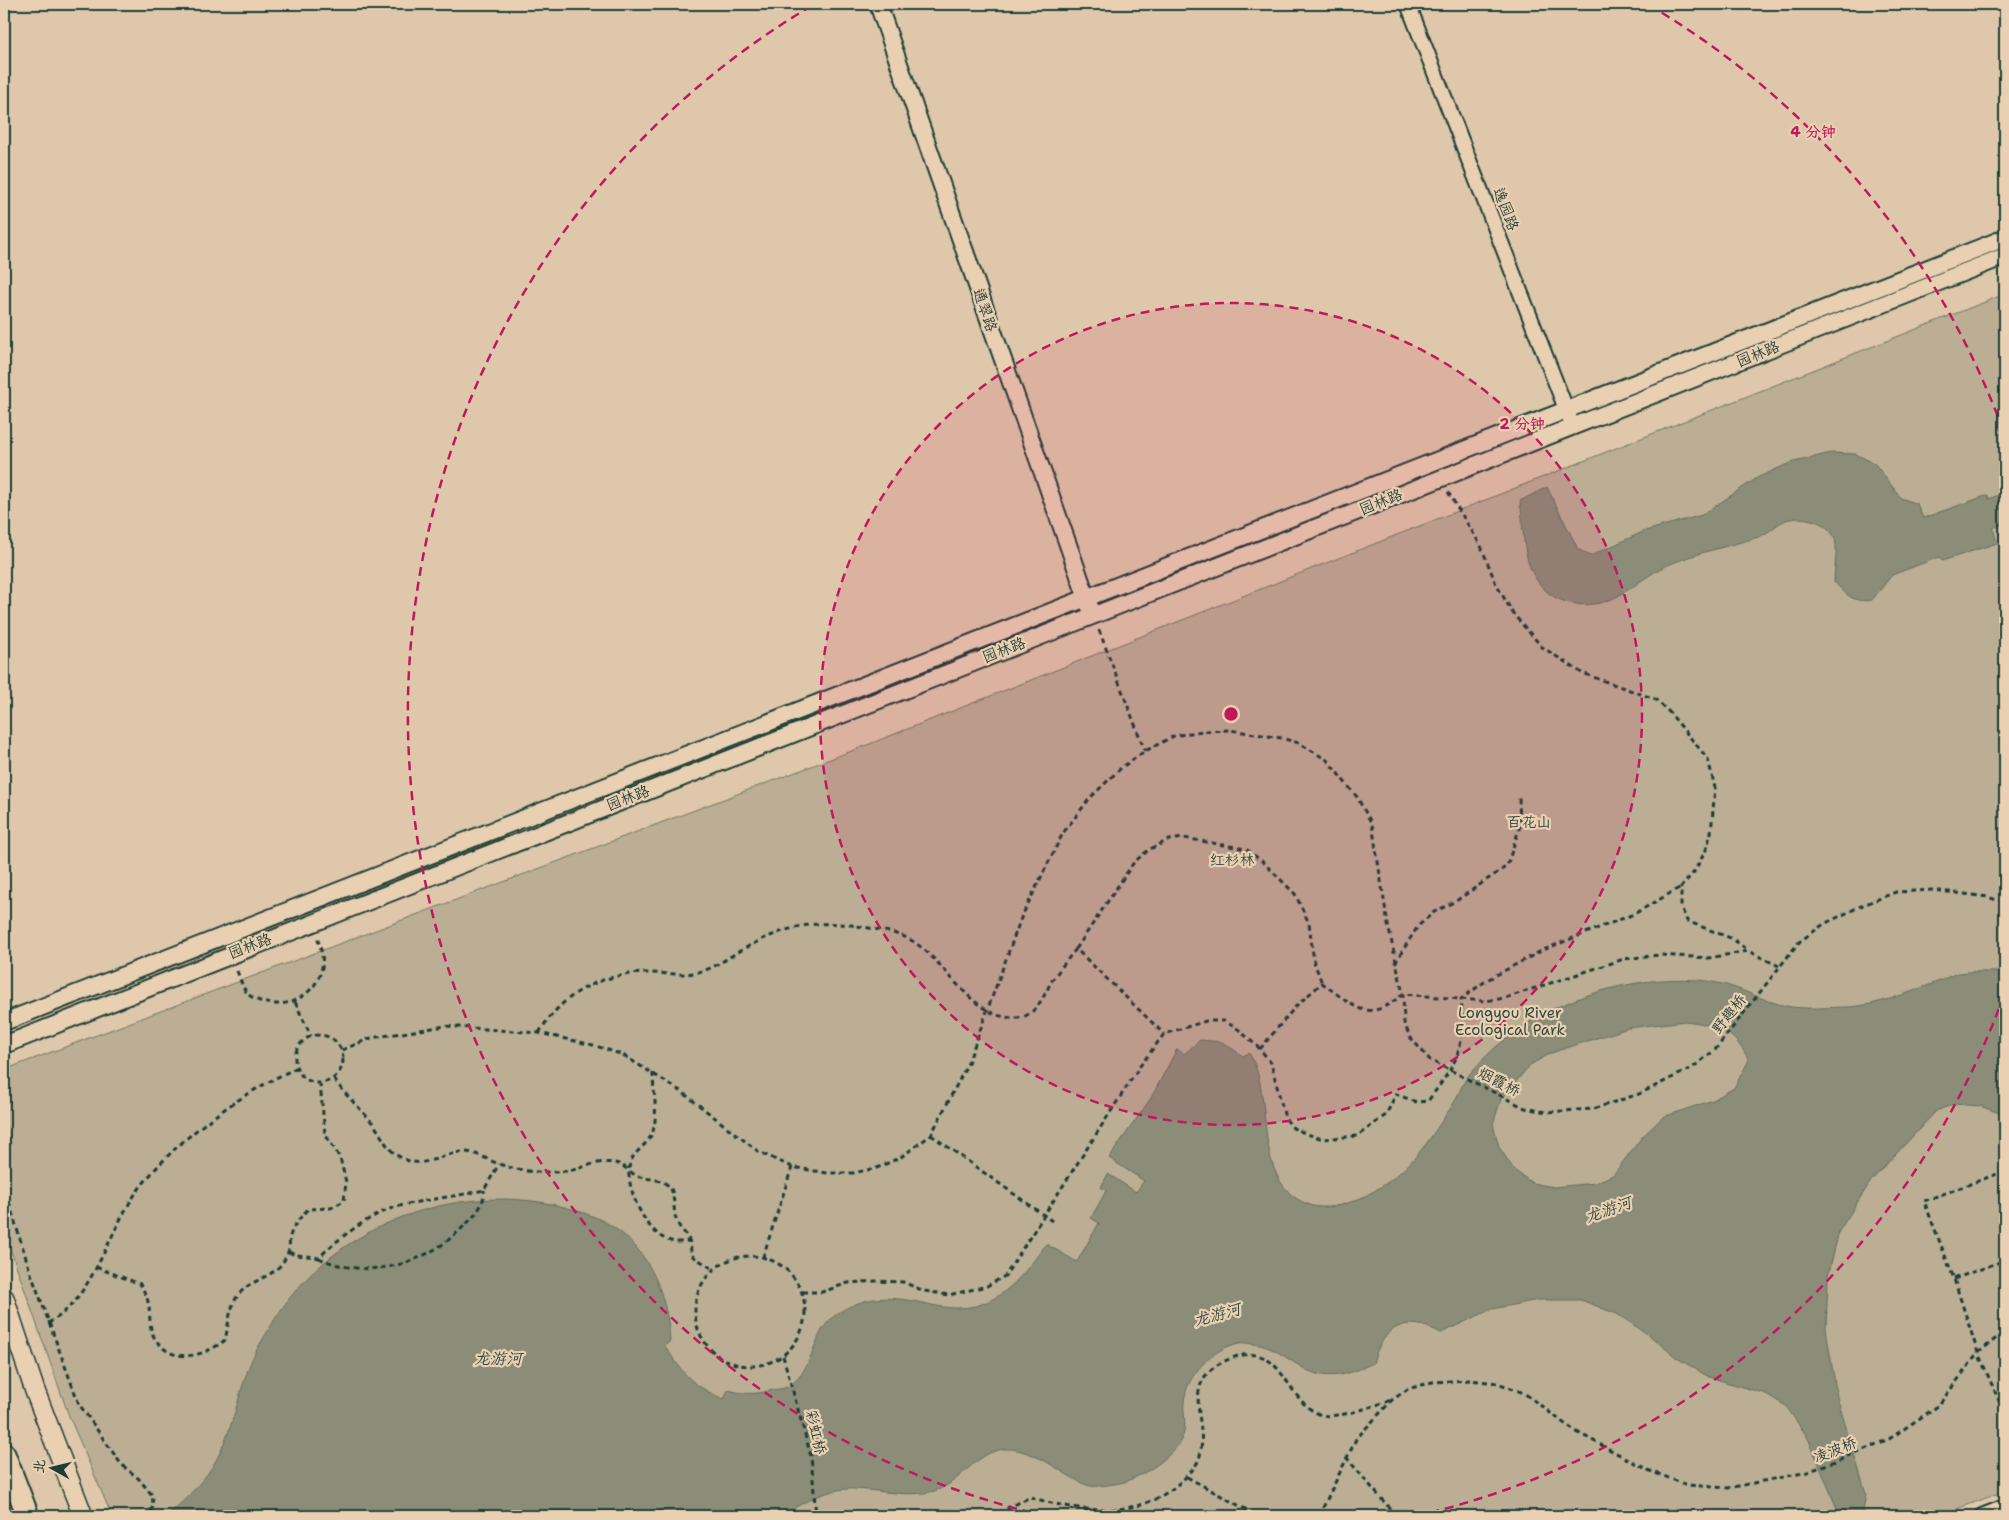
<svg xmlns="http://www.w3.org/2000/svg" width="2009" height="1520" viewBox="0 0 2009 1520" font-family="'Shantell Sans','LXGW WenKai TC',sans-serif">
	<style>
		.green { fill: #bbae94; stroke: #6d7664 }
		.water { fill: #8c8d78; stroke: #606d5d; fill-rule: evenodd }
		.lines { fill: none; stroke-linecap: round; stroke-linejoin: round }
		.minor-casing { stroke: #1f3d34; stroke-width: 18 }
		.tertiary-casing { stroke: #1f3d34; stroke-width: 20 }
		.secondary-casing { stroke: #1f3d34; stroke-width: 22 }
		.primary-casing { stroke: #1f3d34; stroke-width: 25 }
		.path { stroke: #1f3d34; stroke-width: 3; stroke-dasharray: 5 4; stroke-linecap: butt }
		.minor { stroke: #ead0b2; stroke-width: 14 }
		.tertiary { stroke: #ead0b2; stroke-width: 16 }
		.secondary { stroke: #ead0b2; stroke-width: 19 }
		.primary { stroke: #ead0b2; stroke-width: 21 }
		.ring { fill: none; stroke: #c2185b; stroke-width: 2.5; stroke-dasharray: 9 6 }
		.labels { text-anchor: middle; stroke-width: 4.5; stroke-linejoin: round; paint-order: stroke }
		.street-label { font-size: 15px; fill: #1f3d34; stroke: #ead0b2 }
		.park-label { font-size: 15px; fill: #2f483e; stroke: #ead0b2 }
		.water-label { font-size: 16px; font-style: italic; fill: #2f493e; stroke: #ead0b2 }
		.centre { fill: #c2185b; stroke: #ead0b2; stroke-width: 2.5 }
		.ring-label { font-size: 15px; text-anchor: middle; font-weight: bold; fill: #c2185b; stroke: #ead0b2; stroke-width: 4.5; stroke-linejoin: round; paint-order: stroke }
	</style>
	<rect width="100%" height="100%" fill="#dec7aa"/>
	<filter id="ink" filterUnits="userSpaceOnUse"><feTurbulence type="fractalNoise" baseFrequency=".02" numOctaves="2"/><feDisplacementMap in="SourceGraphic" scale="10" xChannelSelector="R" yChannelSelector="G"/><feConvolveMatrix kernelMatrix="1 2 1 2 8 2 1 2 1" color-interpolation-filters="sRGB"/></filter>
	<g filter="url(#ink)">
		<polygon class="green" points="2005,294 2005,1491 1938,1516 112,1516 69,1416 4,1231 4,1070 857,749"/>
		<g class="water">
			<path d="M 1831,453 L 1856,454 L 1875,464 L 1901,498 L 1917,504 L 1923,518 L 1988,495 L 1989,499 L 2005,492 L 2005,523 L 1993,528 L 1997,543 L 1942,561 L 1939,557 L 1892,575 L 1872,600 C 1853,603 1847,595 1834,582 C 1834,570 1837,556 1836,544 C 1834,522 1801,513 1784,521 C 1775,525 1768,534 1758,537 C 1728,547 1697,552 1668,565 C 1649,573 1634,588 1616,597 C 1594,609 1563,607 1545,590 C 1520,566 1525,531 1520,501 L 1547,487 L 1578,549 L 1590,556 L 1645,531 L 1702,515 L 1757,478 L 1790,463 Z"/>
			<path d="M 1997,972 L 2005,974 L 2005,1115 L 1980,1106 L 1954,1104 L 1936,1111 L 1871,1181 L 1839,1231 L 1828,1276 L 1826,1329 L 1837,1397 L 1866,1494 L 1862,1516 L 1840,1516 L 1808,1438 L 1786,1406 L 1766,1394 L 1709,1377 L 1677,1358 L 1649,1335 L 1617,1314 L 1581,1300 L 1538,1300 L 1492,1309 L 1441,1333 C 1406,1314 1383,1326 1373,1363 C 1351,1374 1328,1382 1305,1369 C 1288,1360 1274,1346 1254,1344 C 1250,1344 1244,1342 1239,1343 C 1213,1348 1185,1376 1184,1403 C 1183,1416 1188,1427 1181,1440 C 1171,1458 1143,1476 1124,1482 C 1116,1484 1098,1487 1090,1486 C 1082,1484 1073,1478 1066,1474 C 1049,1463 1032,1452 1012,1449 C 978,1446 963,1483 934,1491 C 908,1498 880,1490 855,1489 C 829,1487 802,1503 781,1516 L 166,1516 C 181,1504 196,1489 208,1473 C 230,1443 236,1402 249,1367 C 253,1355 261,1342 268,1331 C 329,1218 480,1169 597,1218 C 646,1240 667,1291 670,1341 L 665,1346 C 684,1375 691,1385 724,1399 L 728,1390 C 744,1394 756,1395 772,1390 C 777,1389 783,1389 787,1387 C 812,1374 812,1338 829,1321 C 834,1315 844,1309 851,1306 C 879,1293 904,1299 932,1305 C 989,1318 1015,1287 1046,1244 L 1077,1262 L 1099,1223 L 1091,1218 L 1106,1191 L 1101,1187 L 1108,1174 L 1136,1192 L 1144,1181 L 1109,1158 L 1151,1098 L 1177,1049 L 1184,1054 L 1200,1040 L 1222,1042 L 1243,1056 L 1249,1053 C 1276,1096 1250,1181 1307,1204 C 1339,1217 1387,1187 1409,1164 C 1425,1148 1439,1125 1452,1106 C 1459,1094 1464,1079 1474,1069 C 1491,1050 1512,1032 1533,1020 C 1582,990 1661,971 1718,983 C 1742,988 1763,1001 1786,1006 C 1803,1010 1831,1007 1849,1007 C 1878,1005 1905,994 1932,984 C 1941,981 1950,975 1959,973 C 1971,971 1985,972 1997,972 ZM 1685,1021 C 1718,1025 1733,1030 1749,1060 L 1734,1088 L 1713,1100 L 1663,1117 L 1642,1137 L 1613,1175 L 1595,1183 L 1554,1187 L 1532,1183 L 1514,1170 L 1499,1147 L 1493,1124 L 1501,1099 L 1530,1065 L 1551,1053 L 1628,1028 Z"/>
		</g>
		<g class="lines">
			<g class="minor-casing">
				<g id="minor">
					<polyline points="1408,4 1573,427"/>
					<polyline points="1982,1516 2005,1507"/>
				</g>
			</g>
			<g class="tertiary-casing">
				<g id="tertiary">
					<polyline points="878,4 1091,610"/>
					<polyline points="4,1022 2005,238"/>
					<polyline points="4,1045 2005,256"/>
				</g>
			</g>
			<g class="secondary-casing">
				<polyline id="secondary" points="4,1298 35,1391 83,1516"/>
			</g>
			<g class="primary-casing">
				<polyline id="primary" points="4,1454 28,1516"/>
			</g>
			<g class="path">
				<polyline points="1448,492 1481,546 1496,584 1514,615 1542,647 1582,673 1655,699 1669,712 1708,759 1715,788 1711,833 1706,850 1694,872 1681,887 1681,907 1687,921 1733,939 1748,951"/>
				<polyline points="1099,630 1145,751"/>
				<polyline points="1076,949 1134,862 1150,849 1169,840 1184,838 1246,849 1263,862 1295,894 1309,923 1314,962 1322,983"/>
				<polyline points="1395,963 1418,926 1434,912 1456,901 1507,866 1520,826 1519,797"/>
				<path d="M 237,971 C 240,978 243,990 249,995 C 276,1015 316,1000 322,967 C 324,957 320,947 317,937"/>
				<polyline points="295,1002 311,1036"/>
				<path d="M 539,1033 C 563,992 602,973 649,973 C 666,973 682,976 698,972 C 714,969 728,957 742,950 C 786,925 819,918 869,928 C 880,930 892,932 902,936 C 943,951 967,1019 1016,1018 C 1025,1018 1033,1012 1038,1005 C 1043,999 1047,990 1051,982 C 1059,970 1067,960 1076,949 L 1164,1034"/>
				<circle cx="319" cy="1059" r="24"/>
				<path d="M 1260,1049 L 1296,1006 L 1322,983 C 1356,1007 1366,1025 1403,994 L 1485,1001 L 1505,998 L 1624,959 L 1660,955 L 1709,958 L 1748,951 L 1779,966"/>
				<polyline points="342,1050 371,1038 445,1026 539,1033 593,1045 623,1055 682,1092 759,1152 792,1167 827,1173 853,1173 877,1168 901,1157 931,1135 968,1063 1021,918 1063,833 1090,798 1121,768 1145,751 1174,736 1202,731 1230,730 1281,738 1299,743 1327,760 1357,797 1372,824 1388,925 1403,994 1404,1023 1410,1037 1430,1060 1525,1108 1546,1112 1593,1109 1639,1094 1692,1068 1715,1050 1799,942 1824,924 1863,905 1896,892 1932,890 1988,897 2005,903"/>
				<path d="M 653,1073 C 653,1092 659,1116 652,1134 C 646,1147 630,1153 629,1169 C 627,1191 647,1236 671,1241 C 677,1243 684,1241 690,1241"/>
				<path d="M 334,1079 C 345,1095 358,1106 371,1121 C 385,1137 384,1152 409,1161 C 428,1167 445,1152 464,1152 C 477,1152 487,1160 499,1164 C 511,1168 527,1172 540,1172 C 548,1172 558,1172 566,1171 C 584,1169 594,1160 614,1163 C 625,1164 631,1175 640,1177 C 650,1180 664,1178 671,1189 C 675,1197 673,1210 676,1219 C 682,1237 691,1230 691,1255 L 713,1269"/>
				<polyline points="931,1135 1052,1221"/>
				<polyline points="2005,1171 1924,1201 1954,1279 1978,1353 2004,1412 2005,1443"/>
				<polyline points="4,1186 29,1268 79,1404 121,1464 138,1478 153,1496 152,1509 147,1516"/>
				<path d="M 289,1252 C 297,1257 309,1255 319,1258 C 335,1240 373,1213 396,1207 C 425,1199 455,1197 484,1190 L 499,1164"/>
				<circle cx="750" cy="1311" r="55"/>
				<polyline points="763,1257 792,1167"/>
				<path d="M 319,1258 C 369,1281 426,1265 464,1226 C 474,1217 485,1205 484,1190"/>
				<path d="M 96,1267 L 140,1284 C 143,1290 147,1296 148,1302 C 151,1313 148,1327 154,1337 C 171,1366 204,1357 225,1340 C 229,1324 229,1305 240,1293 C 255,1276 278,1279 288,1252 C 290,1248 289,1242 290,1237 C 292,1226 301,1217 308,1209 L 331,1208 L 344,1201 L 346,1182 L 340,1158 L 325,1134 L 320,1084"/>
				<polyline points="1954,1279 2005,1260"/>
				<path d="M 802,1292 L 822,1292 L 848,1283 L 876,1281 L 903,1282 L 924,1291 L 949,1295 L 987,1286 L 1005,1276 L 1140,1066 L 1164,1034 L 1206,1021 L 1224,1021 L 1238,1029 L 1260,1049 L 1271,1063 L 1285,1118 L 1293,1128 L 1307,1134 L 1323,1139 L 1357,1136 L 1386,1115 L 1396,1094 L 1416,1102 L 1428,1101 C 1457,1062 1466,1050 1461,999 L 1487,980 L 1543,950 L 1634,914 L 1681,887"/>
				<path d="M 48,1323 C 91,1302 109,1231 136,1193 C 175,1139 237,1096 296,1068"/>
				<polyline points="783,1356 811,1456 816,1516"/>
				<polyline points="1346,1457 1396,1516"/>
				<polyline points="1187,1477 1258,1516"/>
				<path d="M 1004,1516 L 1004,1510 L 1030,1497 C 1078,1512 1136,1520 1177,1485 C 1185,1478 1195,1469 1199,1459 C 1211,1422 1174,1380 1232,1358 C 1283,1339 1284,1400 1319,1414 C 1335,1421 1375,1405 1392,1400"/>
				<polyline points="1319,1516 1356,1439 1392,1400 1408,1389 1432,1382 1470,1380 1498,1383 1524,1393 1573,1430 1650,1471 1687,1485 1728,1488 1808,1472 1889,1439 1938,1406 1978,1353 2005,1331"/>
			</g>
			<use href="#minor" class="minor"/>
			<use href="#tertiary" class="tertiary"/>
			<use href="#secondary" class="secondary"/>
			<use href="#primary" class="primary"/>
		</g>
	</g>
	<circle cx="1231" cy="714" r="411" fill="#c2185b" fill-opacity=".12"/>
	<g class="ring">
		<circle cx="1231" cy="714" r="411"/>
		<path d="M2004 995A823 823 0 0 1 1416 1516M1046 1516A823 823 0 0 1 813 5M1649 5A823 823 0 0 1 2004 433"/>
	</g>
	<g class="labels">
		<g class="street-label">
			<text transform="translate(1506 209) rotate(69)" y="5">逸园路</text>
			<text transform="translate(985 310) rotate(71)" y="5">通翠路</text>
			<text transform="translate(1758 354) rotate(-22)" y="5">园林路</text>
			<text transform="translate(1381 502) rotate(-22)" y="5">园林路</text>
			<text transform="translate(1004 650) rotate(-21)" y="5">园林路</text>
			<text transform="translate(628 798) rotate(-21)" y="5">园林路</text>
			<text transform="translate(250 946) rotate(-21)" y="5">园林路</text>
			<text transform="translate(1729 1014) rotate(-52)" y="5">野趣桥</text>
			<text transform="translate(1499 1082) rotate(27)" y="5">烟霞桥</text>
			<text transform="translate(816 1432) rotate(77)" y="5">彩虹桥</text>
			<text transform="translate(1835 1450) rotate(-22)" y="5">凌波桥</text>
		</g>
		<g class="park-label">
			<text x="1529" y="827">百花山</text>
			<text x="1232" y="865">红杉林</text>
			<text x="1510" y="1018">Longyou River<tspan x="1510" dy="17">Ecological Park</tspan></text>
		</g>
		<g class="water-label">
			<text transform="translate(1608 1209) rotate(-19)" y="6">龙游河</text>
			<text transform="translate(1217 1314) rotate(-15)" y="6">龙游河</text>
			<text x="498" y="1364">龙游河</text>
		</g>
	</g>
	<circle cx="1231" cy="714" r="8" class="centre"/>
	<g class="ring-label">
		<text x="1813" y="137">4 分钟</text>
		<text x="1522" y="429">2 分钟</text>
	</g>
	<rect width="2009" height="1520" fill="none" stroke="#ead0b2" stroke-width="20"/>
	<rect x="10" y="10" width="1989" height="1500" fill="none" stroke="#1f3d34" stroke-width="2" filter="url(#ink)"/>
	<g transform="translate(52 1468) rotate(278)" stroke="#ead0b2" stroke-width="4" paint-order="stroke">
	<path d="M0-4L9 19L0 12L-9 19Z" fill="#1f3d34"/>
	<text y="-8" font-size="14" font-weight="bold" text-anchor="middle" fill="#1f3d34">北</text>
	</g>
</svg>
